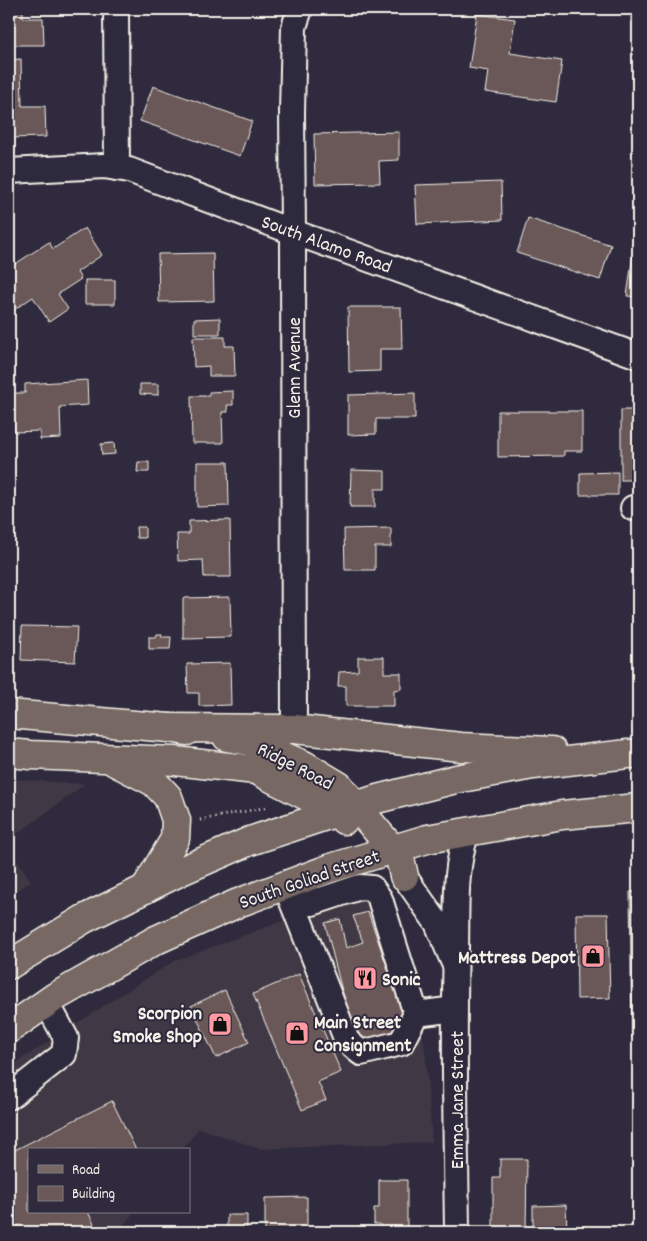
<svg xmlns="http://www.w3.org/2000/svg" width="647" height="1241" viewBox="0 0 647 1241" font-family="Dekko,sans-serif">
	<style>
		.built { fill: #413845 }
		.building { fill: #6b5959; stroke: #f4f1e8 }
		.lines { fill: none; stroke-linecap: round; stroke-linejoin: round }
		.minor-casing { stroke: #f4f1e8; stroke-width: 28 }
		.major-casing { stroke: #f4f1e8; stroke-width: 31 }
		.path { stroke: #f4f1e8; stroke-width: 3; stroke-dasharray: 1 4; stroke-linecap: butt }
		.minor { stroke: #2f2a3d; stroke-width: 24 }
		.major { stroke: #776864; stroke-width: 28 }
		.labels { text-anchor: middle; stroke-width: 4; stroke-linejoin: round; paint-order: stroke }
		.street-label { font-size: 20px; fill: #f4f1e8; stroke: #2f2a3d }
		.poi-label { font-size: 20px; font-weight: bold; fill: #f4f1e8; stroke: #2f2a3d; text-anchor: end }
	</style>
	<rect width="100%" height="100%" fill="#2f2a3d"/>
	<filter id="ink" filterUnits="userSpaceOnUse"><feTurbulence type="fractalNoise" baseFrequency=".02" numOctaves="2"/><feDisplacementMap in="SourceGraphic" scale="10" xChannelSelector="R" yChannelSelector="G"/><feConvolveMatrix kernelMatrix="1 2 1 2 8 2 1 2 1" color-interpolation-filters="sRGB"/></filter>
	<g filter="url(#ink)">
		<g class="built">
			<polygon points="9,779 85,784 9,840"/>
			<polygon points="9,848 31,881 9,897"/>
			<polygon points="378,886 405,940 425,1049 432,1142 260,1149 199,1128 182,1150 29,1150 29,1212 134,1212 118,1232 9,1232 9,1067 174,961"/>
		</g>
		<g class="building">
			<polygon points="9,9 23,9 23,18 43,18 44,45 9,45"/>
			<polygon points="477,14 515,19 510,53 562,61 556,102 485,92 488,71 469,68"/>
			<polygon points="21,59 22,106 45,106 46,137 9,138 9,60"/>
			<polygon points="153,86 252,121 240,156 140,121"/>
			<polygon points="399,132 399,160 379,161 380,183 315,184 314,134"/>
			<polygon points="501,182 502,220 417,224 415,185"/>
			<polygon points="528,218 611,245 600,280 517,253"/>
			<polygon points="85,228 102,255 77,272 81,279 58,294 68,309 49,322 33,297 9,313 9,268 49,242 53,249"/>
			<polygon points="213,253 214,301 159,302 158,254"/>
			<polygon points="633,254 638,254 638,297 627,296"/>
			<rect x="85" y="280" width="30" height="24"/>
			<polygon points="348,307 401,307 402,349 380,349 380,371 349,372"/>
			<polygon points="220,318 220,334 194,334 194,319"/>
			<polygon points="193,337 225,337 225,346 234,346 235,376 209,376 209,366 194,367"/>
			<polygon points="87,380 88,405 60,407 61,438 40,439 40,431 14,432 12,393 25,393 25,384"/>
			<polygon points="140,384 158,384 158,395 140,394"/>
			<polygon points="233,391 233,405 227,405 228,412 222,412 223,443 192,443 191,396 209,396 209,392"/>
			<polygon points="415,393 415,419 376,419 376,434 348,435 348,395"/>
			<rect x="621" y="410" width="17" height="70"/>
			<polygon points="498,411 582,411 582,451 564,451 564,456 498,457"/>
			<polygon points="114,443 115,454 102,455 101,444"/>
			<polygon points="138,462 149,462 149,472 137,472"/>
			<polygon points="197,462 228,462 229,506 197,507"/>
			<polygon points="351,470 385,471 385,489 375,489 375,507 350,507"/>
			<polygon points="618,472 618,495 580,495 580,473"/>
			<polygon points="230,520 231,577 204,577 203,560 178,561 177,534 189,534 189,521"/>
			<polygon points="136,527 145,527 145,538 137,538"/>
			<polygon points="391,528 391,547 375,547 375,570 345,570 344,529"/>
			<polygon points="230,597 231,637 183,638 183,598"/>
			<polygon points="22,626 77,627 75,662 21,660"/>
			<polygon points="157,634 162,634 162,637 171,637 170,649 149,649 149,637 156,637"/>
			<polygon points="358,657 384,657 384,673 401,673 401,689 394,690 394,706 346,706 346,686 338,686 339,672 358,671"/>
			<polygon points="230,663 231,705 199,706 199,693 188,693 187,664"/>
			<polygon points="630,892 638,892 638,1037 632,1037"/>
			<polygon points="368,912 408,1026 359,1043 341,987 325,923 340,919 346,948 363,942 353,916"/>
			<polygon points="576,914 608,914 610,998 577,999"/>
			<polygon points="299,974 341,1072 318,1082 326,1100 302,1110 253,994"/>
			<polygon points="225,990 249,1042 216,1058 191,1006"/>
			<polygon points="112,1101 136,1150 29,1150 29,1212 88,1212 98,1232 24,1232 20,1225 9,1230 9,1153"/>
			<polygon points="500,1159 527,1159 526,1232 493,1232 493,1178 500,1178"/>
			<polygon points="379,1180 407,1180 407,1232 380,1232 380,1224 374,1224 374,1208 379,1208"/>
			<polygon points="307,1197 307,1232 265,1232 265,1198"/>
			<polygon points="566,1205 567,1232 533,1232 533,1206"/>
			<polygon points="227,1215 247,1215 247,1232 213,1232 213,1229 227,1229"/>
		</g>
		<g class="lines">
			<g class="minor-casing">
				<g id="minor">
					<polyline points="116,9 117,168"/>
					<polyline points="9,171 104,166 129,170 293,232 638,356"/>
					<polyline points="633,508 638,507"/>
					<polyline points="294,729 293,232 292,112 294,27 300,9"/>
					<polyline points="404,876 437,923 453,961"/>
					<polyline points="285,884 347,1041 361,1053 401,1043 416,1014 380,899 372,888 360,887 312,903 301,879"/>
					<polyline points="416,1014 455,1009"/>
					<polyline points="9,1097 64,1054 66,1038 47,1003"/>
					<path d="M 457,1232 C 456,1138 453,1043 456,948 C 457,909 454,868 467,832"/>
				</g>
			</g>
			<g class="major-casing">
				<g id="major">
					<polyline points="9,714 169,728 187,731"/>
					<polyline points="169,728 294,729 461,747 552,751"/>
					<polyline points="227,737 249,741 304,765 339,786 400,858 404,876"/>
					<polyline points="9,753 30,755 175,761 256,770 332,809 337,812 344,820"/>
					<polyline points="115,762 154,782 168,797 176,820 175,839 145,889"/>
					<polyline points="9,965 84,919 181,871 250,841 377,799 456,779 533,765 628,754 638,754"/>
					<polyline points="9,1029 55,997 156,940 238,903 331,868 427,839 562,815 638,808"/>
				</g>
			</g>
			<polyline class="path" points="200,820 268,807"/>
			<use href="#minor" class="minor"/>
			<use href="#major" class="major"/>
		</g>
	</g>
	<defs>
		<g id="shop-square" transform="scale(1.25)"><rect x="-9" y="-9" width="18" height="18" rx="4" fill="#ff9aa2" stroke="#2f2a3d"/><path d="M-5-2.5h2.3a2.7 3.5 0 0 1 5.4 0H5L5.5 6h-11ZM-1.5-2.5h3a1.5 2.3 0 0 0-3 0Z" fill="#111"/></g>
		<g id="restaurant-square" transform="scale(1.25)"><rect x="-9" y="-9" width="18" height="18" rx="4" fill="#ff9aa2" stroke="#2f2a3d"/><path d="M-5-6h1v4h1v-4h1v4h1v-4h1v5L-1.5 .5V6h-2V.5L-5-1ZM5-6V6H3V1.5H1.5Q1.5-4 5-6Z" fill="#111"/></g>
	</defs>
	<g fill-rule="evenodd">
		<use href="#shop-square" x="593" y="956"/>
		<use href="#restaurant-square" x="365" y="978"/>
		<use href="#shop-square" x="220" y="1024"/>
		<use href="#shop-square" x="297" y="1033"/>
	</g>
	<g class="labels">
		<g class="street-label">
			<text transform="translate(327 243) rotate(20)" y="7">South Alamo Road</text>
			<text transform="translate(293 368) rotate(-90)" y="7">Glenn Avenue</text>
			<text transform="translate(296 765) rotate(27)" y="7">Ridge Road</text>
			<text transform="translate(309 878) rotate(-19)" y="7">South Goliad Street</text>
			<text transform="translate(456 1100) rotate(-90)" y="7">Emma Jane Street</text>
		</g>
		<g class="poi-label">
			<text x="576" y="963">Mattress Depot</text>
			<text x="382" y="985" text-anchor="start">Sonic</text>
			<text x="202" y="1019">Scorpion<tspan x="202" dy="23">Smoke Shop</tspan></text>
			<text x="314" y="1028" text-anchor="start">Main Street<tspan x="314" dy="23">Consignment</tspan></text>
		</g>
	</g>
	<rect width="647" height="1241" fill="none" stroke="#2f2a3d" stroke-width="30"/>
	<rect x="15" y="15" width="617" height="1211" fill="none" stroke="#f4f1e8" stroke-width="2" filter="url(#ink)"/>
	<rect x="28" y="1148" width="162" height="65" fill="#2f2a3d" stroke="#7e7a81"/>
	<rect x="38" y="1165" width="25" height="8" fill="#776864" stroke="#7e7a81"/>
	<text x="72" y="1174" font-size="15" fill="#f4f1e8">Road</text>
	<rect x="38" y="1186" width="25" height="15" fill="#6b5959" stroke="#7e7a81"/>
	<text x="72" y="1198" font-size="15" fill="#f4f1e8">Building</text>
</svg>
